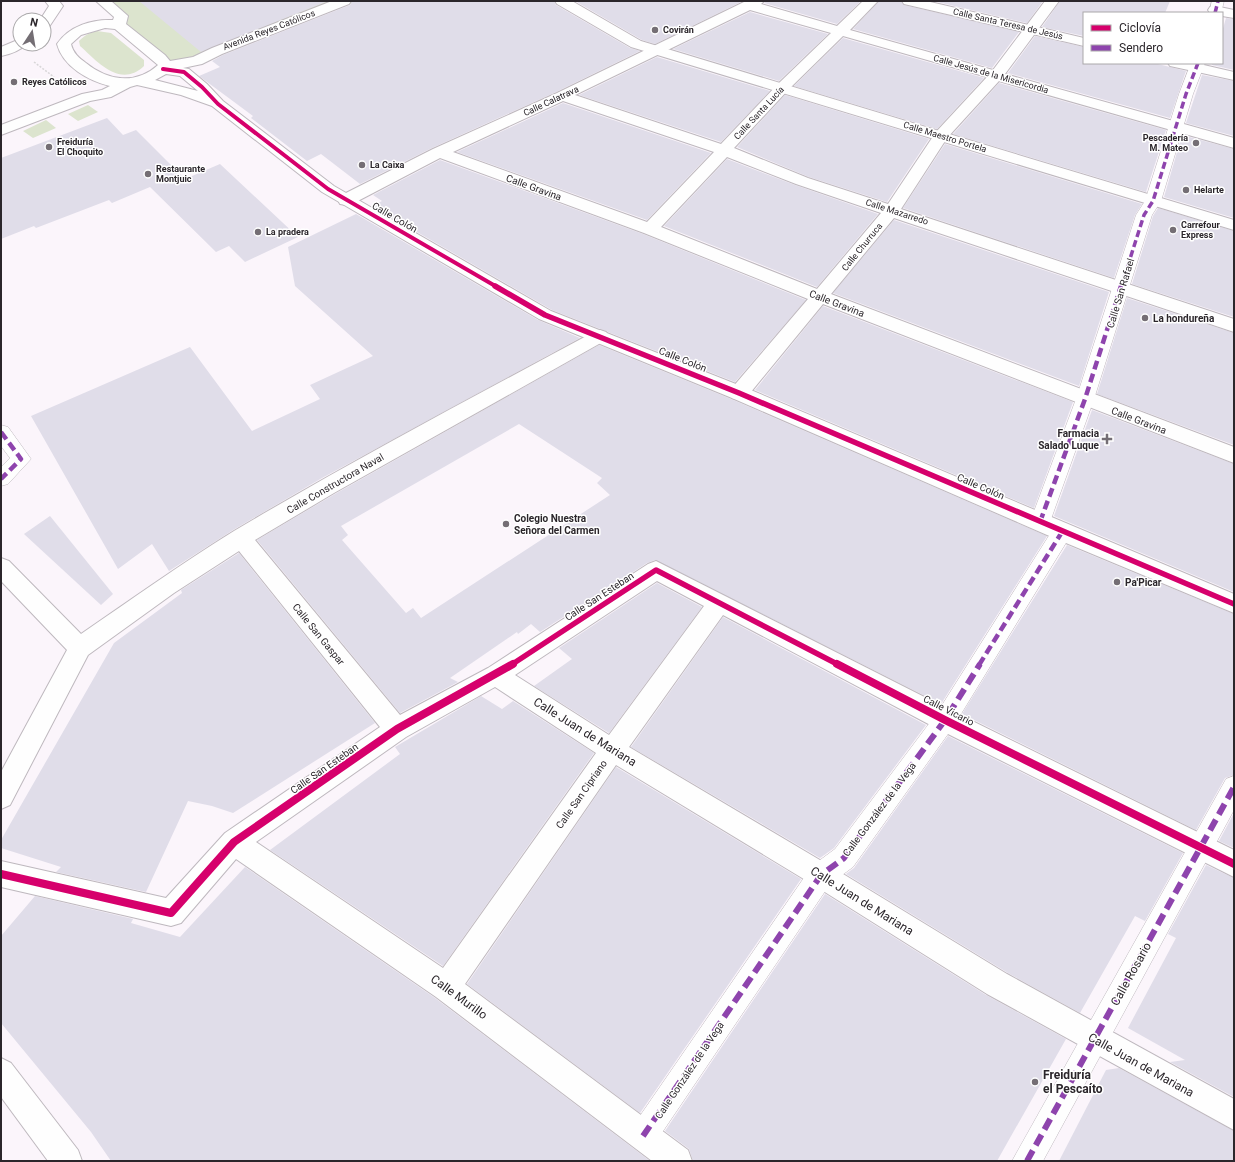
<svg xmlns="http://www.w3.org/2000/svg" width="1235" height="1162" viewBox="0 0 1235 1162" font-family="Roboto,sans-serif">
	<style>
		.green { fill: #dce4ce }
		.building { fill: #e0dde9; fill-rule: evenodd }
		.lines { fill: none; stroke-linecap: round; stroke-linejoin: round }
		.pedestrian-casing { stroke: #beb8be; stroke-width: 1 }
		.minor-casing { stroke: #beb8be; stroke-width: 2 }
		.tertiary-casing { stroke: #beb8be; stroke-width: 2 }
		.path { stroke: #d8d6d8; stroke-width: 1.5; stroke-dasharray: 2 1.5; stroke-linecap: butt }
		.pedestrian { fill: #fefefe; fill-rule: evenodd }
		.minor { fill: #fefefe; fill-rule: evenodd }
		.tertiary { fill: #fefefe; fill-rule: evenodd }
		.quiet-far2 { stroke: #8e44ad; stroke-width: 3.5; stroke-dasharray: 7 3.5; stroke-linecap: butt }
		.quiet-far1 { stroke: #8e44ad; stroke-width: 4.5; stroke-dasharray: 9 4.5; stroke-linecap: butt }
		.quiet { stroke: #8e44ad; stroke-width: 6; stroke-dasharray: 12 6; stroke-linecap: butt }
		.cycleway-far2-casing { stroke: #fff; stroke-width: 5.5 }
		.cycleway-far1-casing { stroke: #fff; stroke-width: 8 }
		.cycleway-casing { stroke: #fff; stroke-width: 10 }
		.cycleway-far2 { stroke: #d6006c; stroke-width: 4 }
		.cycleway-far1 { stroke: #d6006c; stroke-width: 5.5 }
		.cycleway { stroke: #d6006c; stroke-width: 8 }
		.poi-dot { fill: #746e74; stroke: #fff; stroke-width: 1.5 }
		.labels { text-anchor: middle; stroke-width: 3; stroke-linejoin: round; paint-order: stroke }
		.far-street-label { font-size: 9px; fill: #2b262b; stroke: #fff }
		.far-poi-label { font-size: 9px; font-weight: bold; fill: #2b262b; stroke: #fff; text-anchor: start }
		.street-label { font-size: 10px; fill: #2b262b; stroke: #fff }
		.poi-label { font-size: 10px; font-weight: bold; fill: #2b262b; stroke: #fff; text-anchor: start }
		.near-street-label { font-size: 12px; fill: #2b262b; stroke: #fff }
		.near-poi-label { font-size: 12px; font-weight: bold; fill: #2b262b; stroke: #fff; text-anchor: start }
	</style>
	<rect width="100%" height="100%" fill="#fbf5fb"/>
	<g class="green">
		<polygon points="99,1 359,1 163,69"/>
		<path d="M 97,31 L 111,33 L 144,60 L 144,66 C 120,89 97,61 80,46 L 79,41 C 85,35 89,33 97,31 Z"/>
		<polygon points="88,105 98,112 78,121 68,114"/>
		<polygon points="46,120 56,128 33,138 23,131"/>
	</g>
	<g class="building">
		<polygon points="139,1 328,1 201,52"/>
		<polygon points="352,1 554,1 556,5 630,48 640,51 556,92 432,148 360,184 321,154 307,161 251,118 253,116 199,76 220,67 212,61 223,55 350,5"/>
		<polygon points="575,1 743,1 655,44 642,40"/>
		<polygon points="766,1 861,1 837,24 764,3"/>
		<polygon points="879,1 901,1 904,5 1019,32 992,68 853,29"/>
		<polygon points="933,1 1043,1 1027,23"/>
		<polygon points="1060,1 1170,1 1165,13 1084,13 1084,36 1042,27"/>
		<polygon points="750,12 828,34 779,81 673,49"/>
		<polygon points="1226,18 1234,19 1234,70 1212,65 1212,63 1222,63 1222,32"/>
		<polygon points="1035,36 1084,47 1084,63 1154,63 1186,71 1170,118 1008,73"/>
		<polygon points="843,38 984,78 937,129 794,86"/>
		<polygon points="657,57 770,91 721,142 579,95"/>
		<polygon points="1202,75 1234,81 1234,136 1186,123"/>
		<polygon points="999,83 1166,130 1146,192 953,134"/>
		<polygon points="785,95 929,139 887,202 809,177 737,147"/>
		<polygon points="563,103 711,153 647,220 457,152"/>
		<polygon points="107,118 123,135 136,130 185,179 220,164 298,237 245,262 229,246 216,252 150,187 112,203 109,200 36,228 34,226 1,239 1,158"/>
		<polygon points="1182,135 1234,149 1234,218 1164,197"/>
		<polygon points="945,144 1142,204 1135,215 1114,278 903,208"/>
		<polygon points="727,159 795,185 878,214 817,287 664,226"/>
		<polygon points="440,160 643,234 806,300 735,382 552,310 372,206 382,201 373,195"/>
		<polygon points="1158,208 1234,231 1234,317 1132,284 1153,216"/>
		<polygon points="356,214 538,320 580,338 322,478 233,530 169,571 152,544 118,569 31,416 190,347 252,431 320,399 310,385 373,356 295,286 288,247"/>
		<polygon points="894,220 1109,292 1079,386 833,293"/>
		<polygon points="1127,298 1234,333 1234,445 1097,394"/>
		<polygon points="823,306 1073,402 1034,508 755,390"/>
		<path d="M 599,345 L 731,399 L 1047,536 L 941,704 L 655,560 L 647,563 L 540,632 L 531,624 L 518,634 L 517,632 L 450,678 L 458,682 L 400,713 L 257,540 L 335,494 ZM 519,424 L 602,478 L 597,483 L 610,495 L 421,618 L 413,608 L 406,613 L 342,540 L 348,535 L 341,526 Z"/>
		<polygon points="1092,410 1234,464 1234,592 1054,516"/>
		<polygon points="50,516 113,594 101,605 24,534"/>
		<polygon points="1067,545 1234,614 1234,775 1225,778 1196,830 962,714"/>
		<polygon points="239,553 375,723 233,813 212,806 188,801 146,892 56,872 61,867 1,848 1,840 114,643 182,593 181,590"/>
		<polygon points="657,583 702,607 609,733 534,686 572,659 559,648"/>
		<polygon points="723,617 926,725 834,848 820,858 631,747"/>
		<polygon points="481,696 502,709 513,701 594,753 443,966 270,850 400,754 395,747"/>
		<polygon points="948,736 1183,853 1145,921 1135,916 1080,1013 1008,973 846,874 854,868"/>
		<polygon points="616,767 801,879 640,1113 467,984"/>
		<polygon points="1234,813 1234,848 1219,841"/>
		<polygon points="1206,865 1234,878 1234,1097 1170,1062 1185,1060 1128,1028 1176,938 1168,934"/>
		<polygon points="245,867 435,998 650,1161 111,1161 91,1132 1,1023 1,936 35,896 133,919 131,923 180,937"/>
		<polygon points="825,894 986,995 1066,1039 997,1161 693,1161 689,1149 665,1131"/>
		<polygon points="1119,1068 1234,1131 1234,1161 1059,1161 1106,1070"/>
	</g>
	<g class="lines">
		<g class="pedestrian-casing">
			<g id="pedestrian">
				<polygon points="1212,1 1224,1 1221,13 1209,13"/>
				<polygon points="1191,63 1205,63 1193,94 1161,201 1152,215 1094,399 1050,522 1047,528 1040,530 1033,528 1030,522 1076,399 1136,215 1145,201 1179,94"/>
				<polygon points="1,425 8,427 31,459 8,484 1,486 1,467 10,458 1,446"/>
				<polygon points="1062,524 1069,526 1072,532 1069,538 953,727 853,867 830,884 653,1146 643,1150 633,1146 629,1136 633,1126 812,866 835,849 937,713 1055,526"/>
				<polygon points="1234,776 1234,810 1043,1161 1012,1161 1226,779"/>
			</g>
		</g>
		<g class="minor-casing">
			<g id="minor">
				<path d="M 746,1 L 764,1 L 761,4 L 837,26 L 863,1 L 878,1 L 850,30 L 993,70 L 1045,1 L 1059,1 L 1005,74 L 1234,138 L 1234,148 L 999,81 L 947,138 L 901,209 L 1234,319 L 1234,332 L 894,218 L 831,294 L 1234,447 L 1234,463 L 823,304 L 746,398 L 739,400 L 732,398 L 729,393 L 732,388 L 808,299 L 644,233 L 440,158 L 352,204 L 346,205 L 340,204 L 338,200 L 340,196 L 433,149 L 557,93 ZM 750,10 L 831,33 L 778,84 L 721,144 L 575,95 ZM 843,36 L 987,77 L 936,132 L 888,204 L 808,178 L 734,148 L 788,90 ZM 563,101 L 714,152 L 647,222 L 453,152 ZM 727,157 L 796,184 L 881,213 L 817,289 L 661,227 Z"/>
				<polygon points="1215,6 1234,10 1234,18 1222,16 1222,13 1210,13 1208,10 1210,7"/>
				<path d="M 600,330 L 606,332 L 609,336 L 606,340 L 334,493 L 255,540 L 400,715 L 488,668 L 648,564 L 656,561 L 954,712 L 1234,850 L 1234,877 L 936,728 L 723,615 L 629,747 L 830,866 L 1007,974 L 1234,1099 L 1234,1130 L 987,994 L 812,884 L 616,765 L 465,984 L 688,1150 L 692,1161 L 652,1161 L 436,997 L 236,859 L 181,923 L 171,926 L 1,887 L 1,861 L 166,898 L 225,833 L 380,727 L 239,551 L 174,593 L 88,655 L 10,805 L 1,809 L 1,772 L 67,650 L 1,581 L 1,558 L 9,561 L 81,634 C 132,599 182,563 234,531 C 352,461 473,397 594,332 ZM 657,581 L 704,606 L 609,735 L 515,675 ZM 495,687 L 596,753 L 443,968 L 256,842 L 406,737 Z"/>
				<polygon points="1,1058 11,1063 78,1150 82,1161 48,1161 1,1097"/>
			</g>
		</g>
		<g class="tertiary-casing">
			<g id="tertiary">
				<polygon points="45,1 59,1 63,6 49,27 44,28 44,20 40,20 49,6"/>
				<path d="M 96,1 L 111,1 L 128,16 L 126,24 L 165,55 L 170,61 L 193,57 L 212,48 L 332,1 L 351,1 L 349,4 L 222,54 L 202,64 L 183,68 L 189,69 L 207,84 L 223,101 L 334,186 L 551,311 L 746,388 L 1234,594 L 1234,613 L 1054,538 L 732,398 L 539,319 L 322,192 L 212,106 L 181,95 L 137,85 L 130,87 L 111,97 L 90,101 L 1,135 L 1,125 L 82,94 L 102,90 L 110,86 C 89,81 63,67 57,44 C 69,26 92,19 113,20 L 114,17 ZM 105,28 L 115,29 L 158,65 C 136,85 108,81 86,63 C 79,58 73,53 71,44 L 81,35 ZM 166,74 L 180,76 L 198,91 L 155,80 Z"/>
				<polygon points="555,1 572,1 641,41 1234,220 1234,230 631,47 557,4"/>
				<polygon points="902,1 926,1 1084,38 1084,46 904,4"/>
				<path d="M 20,39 L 20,44 L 26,44 C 20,51 10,54 1,56 L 1,47 Z"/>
				<polygon points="1168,63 1195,63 1234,72 1234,80 1170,66"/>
			</g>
		</g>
		<polyline class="path" points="34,62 54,77"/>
		<use href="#pedestrian" class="pedestrian"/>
		<use href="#minor" class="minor"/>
		<use href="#tertiary" class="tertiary"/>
		<g class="quiet-far2">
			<polyline points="1215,13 1218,1"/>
			<polyline points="1121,287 1144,215 1153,201 1186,94 1198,63"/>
		</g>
		<g class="quiet-far1">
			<polyline points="1,432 21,459 1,479"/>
			<polyline points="1040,522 1085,399 1121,286"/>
			<polyline points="979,665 1062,532"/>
		</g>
		<g class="quiet">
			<polyline points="643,1136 821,875 844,858 945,720 980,664"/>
			<polyline points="1027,1161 1234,787"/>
		</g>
		<g class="cycleway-far2-casing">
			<polyline id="cycleway-far2" points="163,69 184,72 202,87 218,104 328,189 497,287"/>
		</g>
		<g class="cycleway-far1-casing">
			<g id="cycleway-far1">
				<polyline points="495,286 545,315 739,393 1234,604"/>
				<polyline points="511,665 656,570 839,665"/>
			</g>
		</g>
		<g class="cycleway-casing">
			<g id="cycleway">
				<polyline points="837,664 945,720 1234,864"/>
				<polyline points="1,874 171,913 234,842 397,729 513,664"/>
			</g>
		</g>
		<use href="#cycleway-far2" class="cycleway-far2"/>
		<use href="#cycleway-far1" class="cycleway-far1"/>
		<use href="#cycleway" class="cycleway"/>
	</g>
	<g class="poi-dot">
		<circle cx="655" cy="30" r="4"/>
		<circle cx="14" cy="82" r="4"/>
		<circle cx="1196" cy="143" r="4"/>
		<circle cx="49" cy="147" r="4"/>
		<circle cx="362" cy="165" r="4"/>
		<circle cx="148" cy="174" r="4"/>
		<circle cx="1186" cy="190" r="4"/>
		<circle cx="1173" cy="230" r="4"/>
		<circle cx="258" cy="232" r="4"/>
		<circle cx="1145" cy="318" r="4"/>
		<path d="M1105 433h4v4h4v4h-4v4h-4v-4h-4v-4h4z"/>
		<circle cx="506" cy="524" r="4"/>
		<circle cx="1117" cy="582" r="4"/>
		<circle cx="1035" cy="1082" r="4"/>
	</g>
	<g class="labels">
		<g class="far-street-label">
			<text transform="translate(1008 24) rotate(13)" y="3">Calle Santa Teresa de Jesús</text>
			<text transform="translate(269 30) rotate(-21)" y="3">Avenida Reyes Católicos</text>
			<text transform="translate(991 74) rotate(16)" y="3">Calle Jesús de la Misericordia</text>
			<text transform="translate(551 101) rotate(-25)" y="3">Calle Calatrava</text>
			<text transform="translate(759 113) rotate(-47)" y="3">Calle Santa Lucía</text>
			<text transform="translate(945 137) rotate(17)" y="3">Calle Maestro Portela</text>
			<text transform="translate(897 212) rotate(18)" y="3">Calle Mazarredo</text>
			<text transform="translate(862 247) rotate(-51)" y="3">Calle Churruca</text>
		</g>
		<g class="far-poi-label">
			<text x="663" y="33">Covirán</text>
			<text x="22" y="85">Reyes Católicos</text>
			<text x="1188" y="141" text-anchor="end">Pescadería<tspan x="1188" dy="10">M. Mateo</tspan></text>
			<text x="57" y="145">Freiduría<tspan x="57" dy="10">El Choquito</tspan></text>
			<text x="370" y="168">La Caixa</text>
			<text x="156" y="172">Restaurante<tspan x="156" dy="10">Montjuic</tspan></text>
			<text x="1194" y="193">Helarte</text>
			<text x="1181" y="228">Carrefour<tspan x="1181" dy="10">Express</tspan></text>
			<text x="266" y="235">La pradera</text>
		</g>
		<g class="street-label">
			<text transform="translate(534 187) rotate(20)" y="4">Calle Gravina</text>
			<text transform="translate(395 217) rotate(30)" y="4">Calle Colón</text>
			<text transform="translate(1120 293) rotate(-73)" y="4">Calle San Rafael</text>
			<text transform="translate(837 303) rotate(21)" y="4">Calle Gravina</text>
			<text transform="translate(683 359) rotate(22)" y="4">Calle Colón</text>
			<text transform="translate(1139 420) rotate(21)" y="4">Calle Gravina</text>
			<text transform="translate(335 483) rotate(-30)" y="4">Calle Constructora Naval</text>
			<text transform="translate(981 486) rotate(23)" y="4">Calle Colón</text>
			<text transform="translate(599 596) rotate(-33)" y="4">Calle San Esteban</text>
			<text transform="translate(319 634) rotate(51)" y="4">Calle San Gaspar</text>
			<text transform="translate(949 710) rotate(27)" y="4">Calle Vicario</text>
			<text transform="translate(324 768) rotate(-35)" y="4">Calle San Esteban</text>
			<text transform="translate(581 794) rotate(-55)" y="4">Calle San Cipriano</text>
			<text transform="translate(879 809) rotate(-53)" y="4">Calle González de la Vega</text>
			<text transform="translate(689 1070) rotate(-56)" y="4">Calle González de la Vega</text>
		</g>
		<g class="poi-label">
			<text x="1153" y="322">La hondureña</text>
			<text x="1099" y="437" text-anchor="end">Farmacia<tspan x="1099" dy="12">Salado Luque</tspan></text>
			<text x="514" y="522">Colegio Nuestra<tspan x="514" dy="12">Señora del Carmen</tspan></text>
			<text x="1125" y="586">Pa'Picar</text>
		</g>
		<g class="near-street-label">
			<text transform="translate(585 732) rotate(32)" y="4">Calle Juan de Mariana</text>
			<text transform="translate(862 901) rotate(32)" y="4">Calle Juan de Mariana</text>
			<text transform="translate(1131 974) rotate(-61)" y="4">Calle Rosario</text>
			<text transform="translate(459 997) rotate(36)" y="4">Calle Murillo</text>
			<text transform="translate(1141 1065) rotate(29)" y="4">Calle Juan de Mariana</text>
		</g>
		<g class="near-poi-label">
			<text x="1043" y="1079">Freiduría<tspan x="1043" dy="14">el Pescaíto</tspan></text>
		</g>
	</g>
	<rect width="1235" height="1162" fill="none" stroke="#2b262b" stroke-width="4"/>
	<rect x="1083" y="12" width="140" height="52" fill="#ffffff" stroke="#aaa8aa"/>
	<rect x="1091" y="25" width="20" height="6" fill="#d6006c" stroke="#aaa8aa"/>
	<text x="1119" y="32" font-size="12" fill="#2b262b">Ciclovía</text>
	<rect x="1091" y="45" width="20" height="6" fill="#8e44ad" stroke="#aaa8aa"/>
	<text x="1119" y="52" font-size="12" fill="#2b262b">Sendero</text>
	<g transform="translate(32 32) rotate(12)"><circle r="19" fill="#ffffff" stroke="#aaa8aa"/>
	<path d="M0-3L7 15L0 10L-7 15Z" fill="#746e74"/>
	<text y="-6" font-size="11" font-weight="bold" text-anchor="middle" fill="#2b262b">N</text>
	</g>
</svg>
